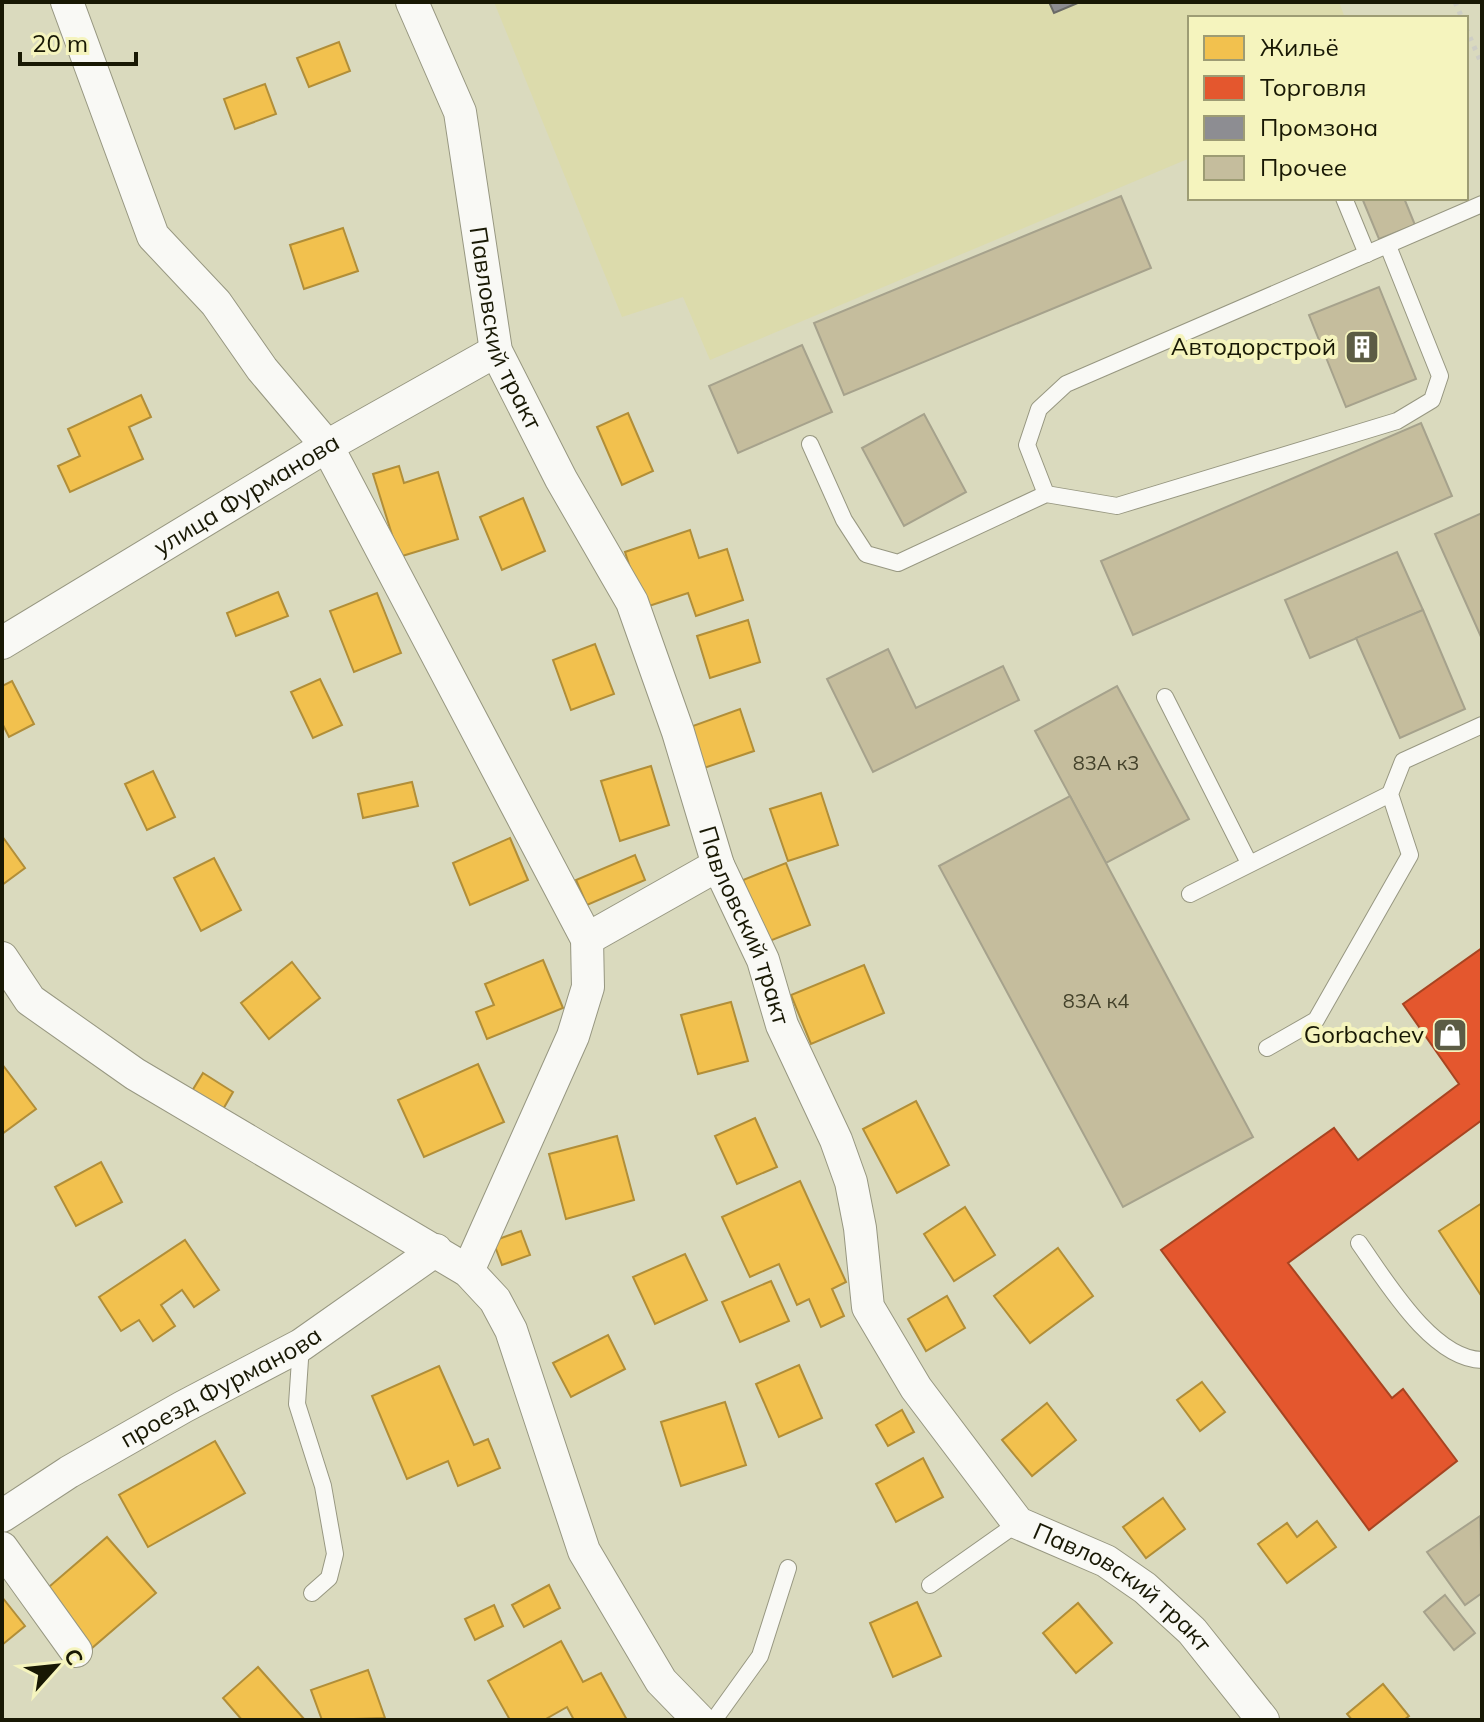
<svg xmlns="http://www.w3.org/2000/svg" width="1484" height="1722" viewBox="0 0 1484 1722" font-family="Mulish,sans-serif">
	<style>
		.built { fill: #dcdbac }
		.homes { fill: #f2c14e; stroke: #b18e38; stroke-width: 2 }
		.shops { fill: #e4572e; stroke: #a74421; stroke-width: 2 }
		.industry { fill: #8d8d92; stroke: #6a6a67; stroke-width: 2 }
		.building { fill: #c5bd9d; stroke: #a6a28c; stroke-width: 2 }
		.lines { fill: none; stroke-linecap: round; stroke-linejoin: round }
		.lane-casing { stroke: #979781; stroke-width: 18 }
		.street-casing { stroke: #979781; stroke-width: 34 }
		.path { stroke: #cecec5; stroke-width: 5; stroke-dasharray: 4 6; stroke-linecap: butt }
		.lane { stroke: #f9f9f5; stroke-width: 16 }
		.street { stroke: #f9f9f5; stroke-width: 32 }
		.labels { text-anchor: middle; stroke-width: 8; stroke-linejoin: round; paint-order: stroke }
		.number-label { font-size: 20px; fill: #43412a }
		.street-label { font-size: 24px; fill: #181804; stroke: #f5f4be }
		.poi-label { font-size: 24px; fill: #181804; stroke: #f5f4be; text-anchor: end }
	</style>
	<rect width="100%" height="100%" fill="#dadabe"/>
	<polygon class="built" points="494,2 1339,2 1345,18 1190,18 1190,158 710,360 683,297 622,317"/>
	<g class="homes">
		<polygon points="339,42 350,71 309,87 297,58"/>
		<polygon points="265,84 276,114 235,129 224,99"/>
		<polygon points="343,228 358,271 304,289 290,245"/>
		<polygon points="141,395 151,417 129,427 143,459 70,492 58,466 80,456 68,429"/>
		<polygon points="628,413 653,471 622,485 597,427"/>
		<polygon points="399,466 404,483 438,472 458,539 399,557 373,474"/>
		<polygon points="523,498 545,551 502,570 480,517"/>
		<polygon points="690,530 699,558 727,549 743,600 696,616 688,593 643,608 625,552"/>
		<polygon points="278,592 288,616 236,636 227,613"/>
		<polygon points="377,593 401,653 354,672 330,611"/>
		<polygon points="748,620 760,662 710,678 697,636"/>
		<polygon points="595,644 614,694 571,710 553,660"/>
		<polygon points="320,679 342,725 313,738 291,692"/>
		<polygon points="12,681 34,724 9,737 2,723 2,686"/>
		<polygon points="740,709 754,751 704,768 690,727"/>
		<polygon points="651,766 669,825 620,841 601,781"/>
		<polygon points="153,771 175,817 147,830 125,784"/>
		<polygon points="412,782 418,806 363,818 358,794"/>
		<polygon points="821,793 838,845 788,861 770,809"/>
		<polygon points="2,836 25,868 2,885"/>
		<polygon points="510,838 528,880 470,905 453,863"/>
		<polygon points="635,855 645,880 587,905 576,880"/>
		<polygon points="214,858 241,910 201,931 174,878"/>
		<polygon points="786,863 810,925 767,942 743,880"/>
		<polygon points="543,960 563,1008 487,1039 476,1012 494,1005 485,984"/>
		<polygon points="292,962 320,998 269,1039 241,1003"/>
		<polygon points="864,965 884,1013 811,1044 791,995"/>
		<polygon points="731,1002 748,1061 698,1074 681,1015"/>
		<polygon points="2,1064 36,1109 2,1134"/>
		<polygon points="478,1064 504,1122 424,1157 398,1100"/>
		<polygon points="203,1073 233,1092 222,1111 192,1091"/>
		<polygon points="916,1101 949,1165 897,1193 863,1129"/>
		<polygon points="755,1118 777,1167 737,1184 715,1136"/>
		<polygon points="617,1136 634,1200 566,1219 549,1154"/>
		<polygon points="101,1162 122,1202 76,1226 55,1187"/>
		<polygon points="800,1181 846,1282 832,1289 844,1316 821,1327 809,1299 797,1305 779,1264 750,1277 722,1217"/>
		<polygon points="1482,1203 1482,1297 1439,1231"/>
		<polygon points="965,1207 995,1255 954,1281 924,1234"/>
		<polygon points="521,1231 530,1255 502,1265 493,1241"/>
		<polygon points="185,1240 219,1290 194,1307 182,1290 161,1305 175,1326 153,1341 139,1320 121,1331 99,1297"/>
		<polygon points="1058,1248 1093,1296 1030,1343 994,1296"/>
		<polygon points="685,1254 707,1300 655,1324 633,1277"/>
		<polygon points="771,1281 789,1321 740,1342 722,1302"/>
		<polygon points="947,1296 965,1328 926,1351 908,1319"/>
		<polygon points="608,1335 625,1369 571,1397 553,1363"/>
		<polygon points="799,1365 822,1418 779,1437 756,1384"/>
		<polygon points="439,1366 474,1445 488,1439 500,1468 458,1486 448,1461 407,1479 372,1396"/>
		<polygon points="1202,1382 1225,1412 1200,1431 1177,1400"/>
		<polygon points="725,1402 746,1465 681,1486 661,1422"/>
		<polygon points="1047,1403 1076,1440 1032,1476 1002,1440"/>
		<polygon points="902,1410 914,1432 888,1446 876,1425"/>
		<polygon points="215,1441 245,1493 148,1547 119,1495"/>
		<polygon points="923,1458 943,1497 896,1522 876,1484"/>
		<polygon points="1163,1498 1185,1529 1146,1558 1123,1527"/>
		<polygon points="1317,1521 1336,1547 1287,1583 1258,1544 1287,1523 1297,1537"/>
		<polygon points="107,1537 156,1593 92,1648 43,1592"/>
		<polygon points="549,1585 560,1608 524,1627 512,1605"/>
		<polygon points="2,1597 25,1626 2,1645"/>
		<polygon points="917,1602 941,1656 893,1677 870,1623"/>
		<polygon points="1078,1603 1112,1643 1076,1673 1043,1633"/>
		<polygon points="494,1605 503,1626 475,1640 465,1619"/>
		<polygon points="561,1641 583,1682 601,1673 627,1720 574,1720 567,1707 544,1720 510,1720 488,1681"/>
		<polygon points="258,1667 305,1720 242,1720 223,1698"/>
		<polygon points="368,1670 385,1718 322,1720 311,1690"/>
		<polygon points="1383,1684 1409,1716 1404,1720 1352,1720 1347,1714"/>
	</g>
	<polygon class="shops" points="1482,948 1482,1120 1288,1263 1392,1398 1403,1389 1457,1461 1369,1530 1161,1250 1334,1128 1358,1160 1459,1084 1403,1004"/>
	<polygon class="industry" points="1049,2 1080,2 1054,13"/>
	<g class="building">
		<polygon points="1121,196 1151,268 844,395 814,323"/>
		<polygon points="1362,198 1404,198 1415,225 1379,239"/>
		<polygon points="1379,287 1416,379 1346,407 1309,315"/>
		<polygon points="802,345 832,412 738,453 709,386"/>
		<polygon points="924,414 966,492 904,526 862,448"/>
		<polygon points="1421,423 1452,496 1133,635 1101,561"/>
		<polygon points="1482,513 1482,639 1435,534"/>
		<polygon points="1397,552 1423,610 1310,658 1285,600"/>
		<polygon points="1423,610 1465,709 1400,738 1356,638"/>
		<polygon points="888,649 916,708 1003,666 1019,700 873,772 827,679"/>
		<polygon points="1117,686 1189,819 1106,863 1035,731"/>
		<polygon points="1070,796 1253,1137 1123,1207 939,866"/>
		<polygon points="1480,1516 1482,1593 1465,1605 1427,1552"/>
		<polygon points="1445,1595 1475,1633 1454,1650 1424,1612"/>
	</g>
	<g class="lines">
		<g class="lane-casing">
			<g id="lane">
				<polyline points="1344,198 1367,254"/>
				<polyline points="810,444 844,520 866,554 898,563 1046,494 1117,506 1397,421 1432,400 1440,376 1388,246"/>
				<polyline points="1046,494 1027,445 1039,409 1066,384 1482,204"/>
				<polyline points="1165,697 1249,863"/>
				<polyline points="1190,894 1390,794"/>
				<polyline points="1267,1048 1316,1020 1410,855 1390,794 1403,761 1482,725"/>
				<path d="M 1359,1243 C 1386,1281 1432,1359 1482,1360"/>
				<polyline points="301,1345 297,1404 323,1486 335,1554 329,1578 312,1593"/>
				<polyline points="930,1585 1018,1523"/>
				<polyline points="714,1720 760,1656 788,1568"/>
			</g>
		</g>
		<g class="street-casing">
			<g id="street">
				<polyline points="67,2 153,236 216,303 262,369 327,446 587,939 588,987 573,1036 468,1271"/>
				<path id="s1" d="M 412,2 L 460,112 L 496,351 L 561,479 L 632,602 L 678,732 L 718,865 L 763,960 L 782,1025 L 836,1140 L 851,1182 L 860,1228 L 868,1307 L 916,1388 L 1018,1523 L 1106,1561 L 1145,1588 L 1192,1631 L 1263,1720"/>
				<path id="s2" d="M 2,643 L 327,446 L 496,351"/>
				<polyline points="587,939 718,865"/>
				<polyline points="2,958 30,1000 135,1074 468,1271 495,1300 511,1330 584,1551 661,1681 699,1720"/>
				<path id="s3" d="M 2,1516 L 69,1472 L 183,1407 L 301,1345 L 436,1250"/>
				<polyline points="2,1548 76,1651"/>
			</g>
		</g>
		<g class="path">
			<polyline points="1455,2 1462,18"/>
			<polyline points="1466,28 1482,65"/>
		</g>
		<use href="#lane" class="lane"/>
		<use href="#street" class="street"/>
	</g>
	<defs>
		<g id="building-square" transform="scale(1.8)"><rect x="-9" y="-9" width="18" height="18" rx="4" fill="#5c5c45" stroke="#f5f4be"/><path d="M-4-6H4V6H1V3H-1V6H-4ZM-2.5-4.3h1.7v1.8h-1.7ZM.8-4.3h1.7v1.8H.8ZM-2.5-1h1.7V.8h-1.7ZM.8-1h1.7V.8H.8Z" fill="#fff"/></g>
		<g id="shop-square" transform="scale(1.8)"><rect x="-9" y="-9" width="18" height="18" rx="4" fill="#5c5c45" stroke="#f5f4be"/><path d="M-5-2.5h2.3a2.7 3.5 0 0 1 5.4 0H5L5.5 6h-11ZM-1.5-2.5h3a1.5 2.3 0 0 0-3 0Z" fill="#fff"/></g>
	</defs>
	<g fill-rule="evenodd">
		<use href="#building-square" x="1362" y="347"/>
		<use href="#shop-square" x="1450" y="1035"/>
	</g>
	<g class="labels">
		<g class="number-label">
			<text x="1106" y="770">83А к3</text>
			<text x="1096" y="1008">83А к4</text>
		</g>
		<g class="street-label">
			<text dy="8" stroke="none"><textPath href="#s1" startOffset="342">Павловский тракт</textPath></text>
			<text dy="8" stroke="none"><textPath href="#s2" startOffset="286">улица Фурманова</textPath></text>
			<text dy="8" stroke="none"><textPath href="#s1" startOffset="990">Павловский тракт</textPath></text>
			<text dy="8" stroke="none"><textPath href="#s3" startOffset="254">проезд Фурманова</textPath></text>
			<text dy="8" stroke="none"><textPath href="#s1" startOffset="1782">Павловский тракт</textPath></text>
		</g>
		<g class="poi-label">
			<text x="1336" y="355">Автодорстрой</text>
			<text x="1424" y="1043">Gorbachev</text>
		</g>
	</g>
	<rect width="1484" height="1722" fill="none" stroke="#181804" stroke-width="8"/>
	<rect x="1188" y="16" width="280" height="184" fill="#f5f4be" stroke="#9d9c74" stroke-width="2"/>
	<rect x="1204" y="36" width="40" height="24" fill="#f2c14e" stroke="#9d9c74" stroke-width="2"/>
	<text x="1260" y="56" font-size="24" fill="#181804">Жильё</text>
	<rect x="1204" y="76" width="40" height="24" fill="#e4572e" stroke="#9d9c74" stroke-width="2"/>
	<text x="1260" y="96" font-size="24" fill="#181804">Торговля</text>
	<rect x="1204" y="116" width="40" height="24" fill="#8d8d92" stroke="#9d9c74" stroke-width="2"/>
	<text x="1260" y="136" font-size="24" fill="#181804">Промзона</text>
	<rect x="1204" y="156" width="40" height="24" fill="#c5bd9d" stroke="#9d9c74" stroke-width="2"/>
	<text x="1260" y="176" font-size="24" fill="#181804">Прочее</text>
	<g transform="translate(56 1666) rotate(63)" stroke="#f5f4be" stroke-width="6" paint-order="stroke">
	<path d="M0-6L14 30L0 20L-14 30Z" fill="#181804"/>
	<text y="-12" font-size="22" font-weight="bold" text-anchor="middle" fill="#181804">С</text>
	</g>
	<path d="M20 52v12h116v-12" fill="none" stroke="#181804" stroke-width="4"/>
	<text x="32" y="52" font-size="24" fill="#181804" stroke="#f5f4be" stroke-width="6" paint-order="stroke">20 m</text>
</svg>
